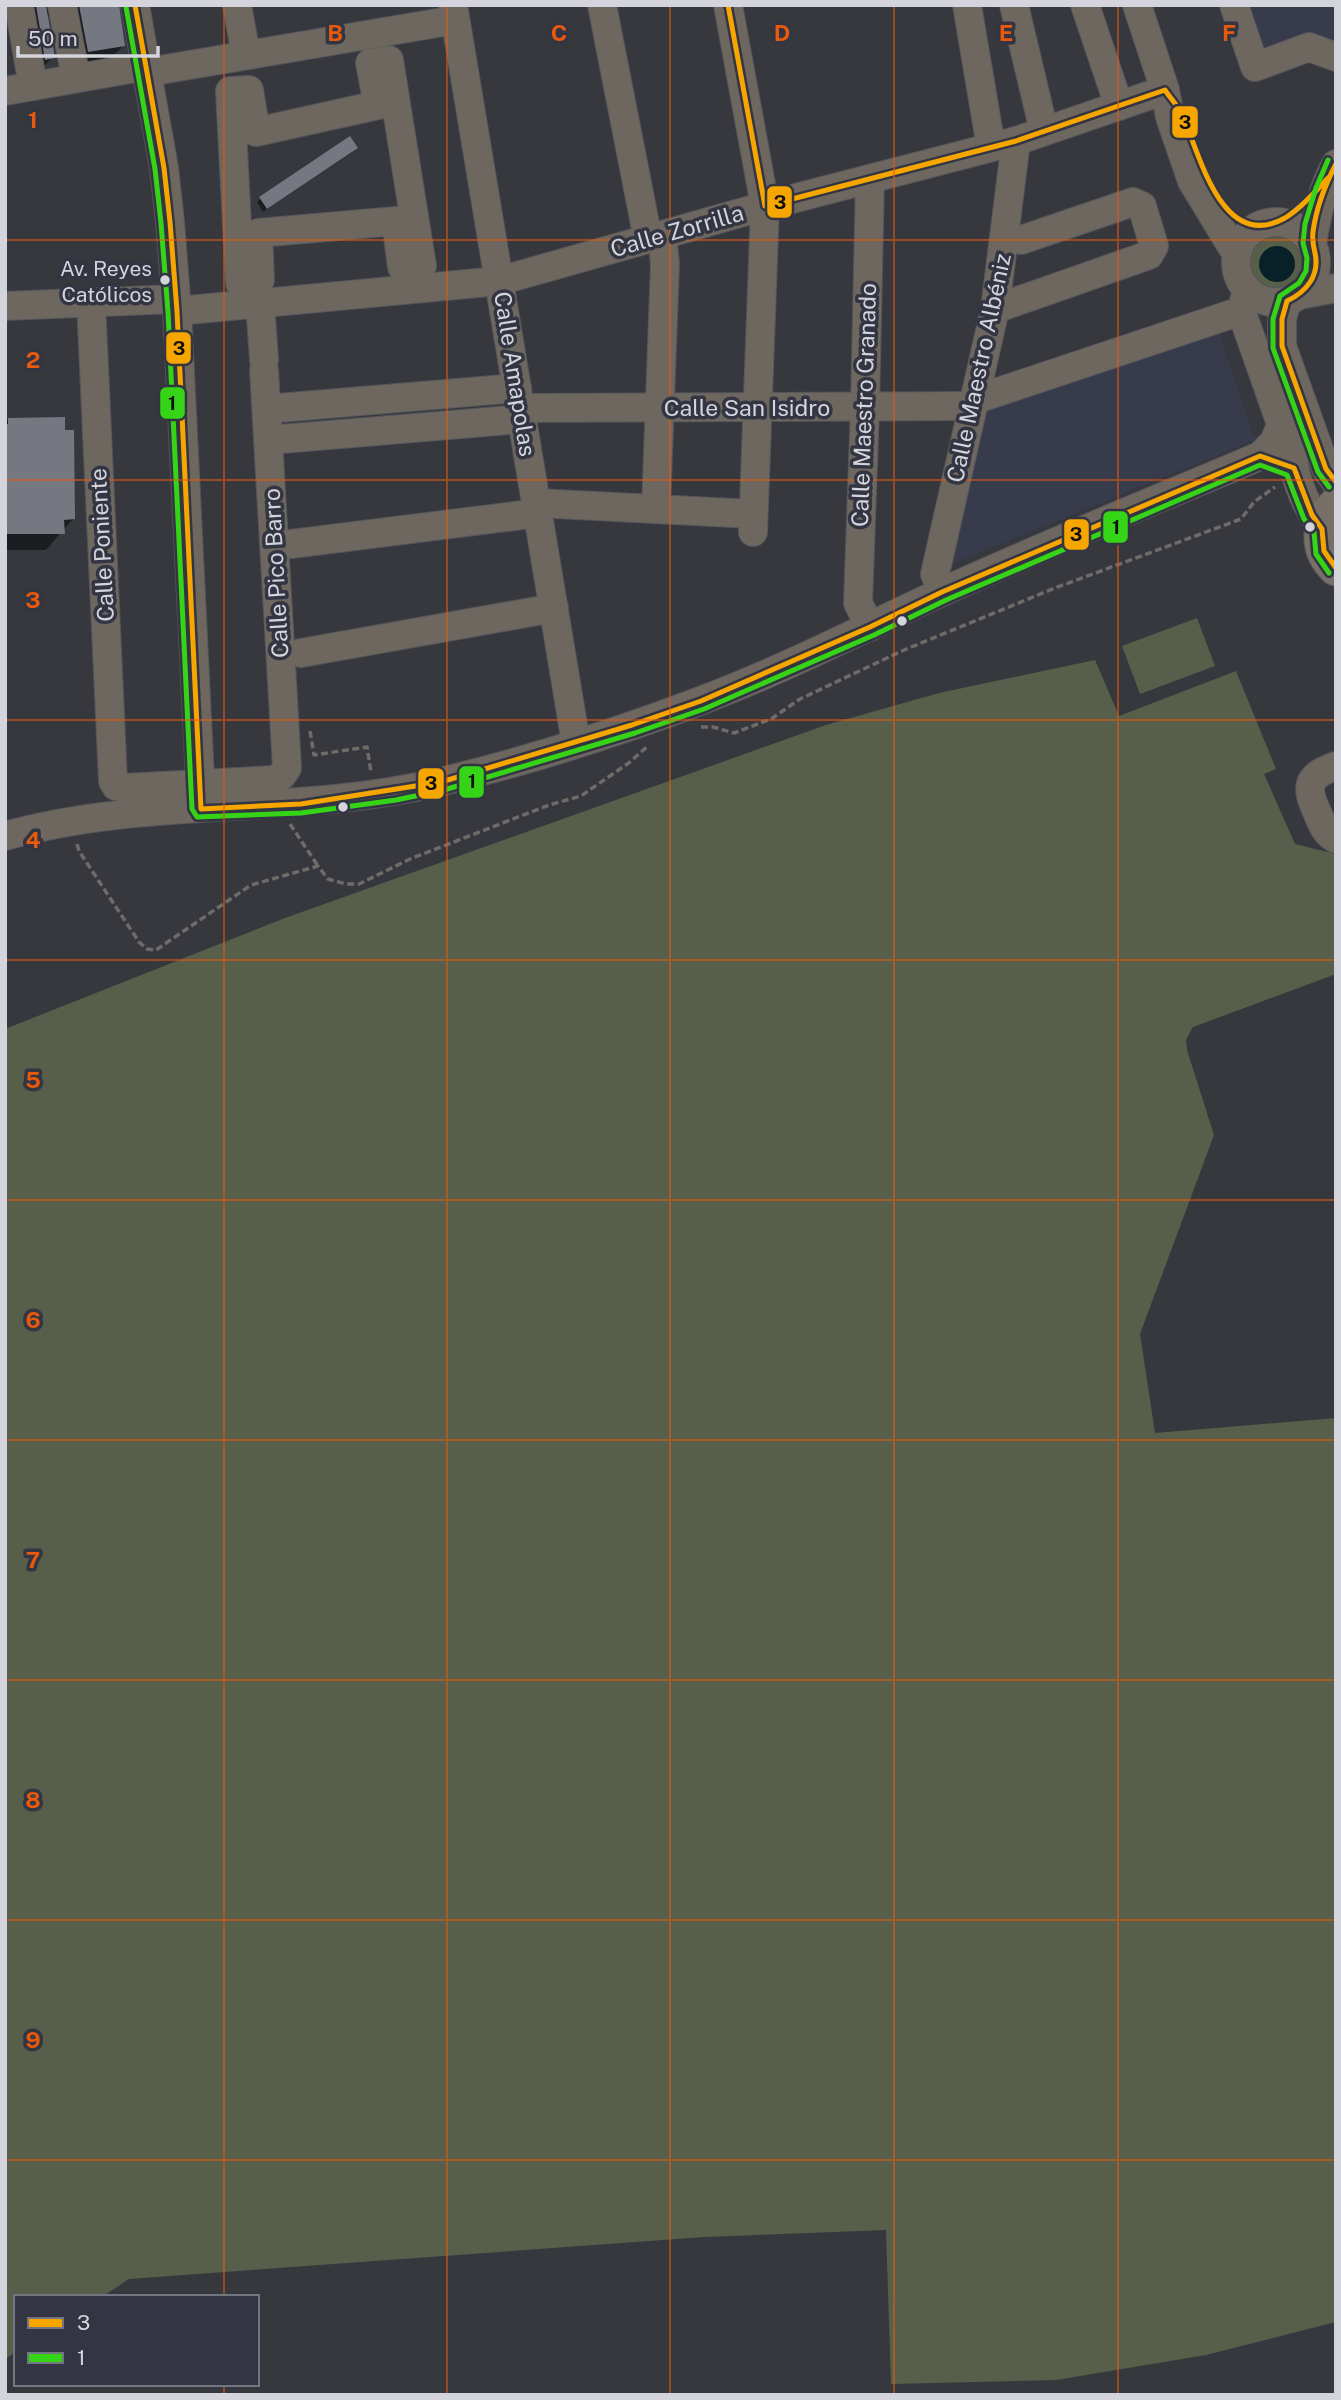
<svg xmlns="http://www.w3.org/2000/svg" width="1341" height="2400" viewBox="0 0 1341 2400" font-family="'Public Sans',sans-serif">
	<style>
		.built { fill: #383b4b }
		.green { fill: #575f4a }
		.water { fill: #082129 }
		.shadow { fill: #0007 }
		.building { fill: #767881 }
		.lines { fill: none; stroke-linecap: round; stroke-linejoin: round }
		.minor-casing { stroke: #53555a; stroke-width: 30 }
		.major-casing { stroke: #53555a; stroke-width: 37 }
		.path { stroke: #6f6b68; stroke-width: 3.5; stroke-dasharray: 7 3.5; stroke-linecap: butt }
		.minor { stroke: #6e6760; stroke-width: 28 }
		.major { stroke: #776f68; stroke-width: 35 }
		.bus-1-casing { stroke: #333642; stroke-width: 10 }
		.bus-2-casing { stroke: #333642; stroke-width: 10 }
		.bus-1 { stroke: #f7a600; stroke-width: 5 }
		.bus-2 { stroke: #36d416; stroke-width: 5 }
		.grid { fill: none; stroke: #e8590c; stroke-width: 2; stroke-opacity: 0.55 }
		.bus-dot { fill: #d3d4dc; stroke: #333642; stroke-width: 2.5 }
		.labels { text-anchor: middle; stroke-width: 7; stroke-linejoin: round; paint-order: stroke }
		.bus-label { font-size: 21px; fill: #d3d4dc; stroke: #333642; text-anchor: end }
		.street-label { font-size: 23px; fill: #d3d4dc; stroke: #333642 }
		.grid-label { font-size: 23px; text-anchor: middle; font-weight: bold; fill: #e8590c; stroke: #333642; stroke-width: 7; stroke-linejoin: round; paint-order: stroke }
		.line-badge { stroke: #333642; stroke-width: 2.5 }
		.pale-badge-label { font-size: 19px; text-anchor: middle; font-weight: bold; fill: #111 }
	</style>
	<rect width="100%" height="100%" fill="#36383e"/>
	<g class="built">
		<polygon points="1246,5 1336,5 1336,50 1298,37 1261,50"/>
		<polygon points="1217,327 1255,440 949,565 979,406"/>
	</g>
	<g class="green">
		<circle cx="1276" cy="263" r="28"/>
		<polygon points="1197,618 1215,666 1140,694 1122,646"/>
		<polygon points="1095,660 1119,716 1236,671 1276,769 1264,774 1295,844 1336,854 1336,974 1193,1027 1186,1040 1187,1050 1214,1135 1140,1334 1155,1433 1336,1418 1336,2322 1206,2355 1056,2380 891,2384 886,2230 704,2237 129,2279 102,2297 16,2297 16,2352 5,2359 5,1029 285,918 826,725 939,693"/>
	</g>
	<circle class="water" cx="1277" cy="264" r="18"/>
	<g class="shadow">
		<polygon points="5,5 118,5 124,45 99,70 63,76 50,16 47,16 53,57 28,82 11,27 5,18"/>
		<polygon points="350,139 356,148 353,152 263,212 257,202 260,199"/>
		<polygon points="64,419 73,519 46,550 5,550 5,420"/>
	</g>
	<g class="building">
		<polygon points="36,5 46,5 55,58 45,60"/>
		<polygon points="79,5 119,5 125,46 88,52"/>
		<polygon points="350,136 358,148 267,209 259,197"/>
		<polygon points="65,417 65,430 74,430 75,519 64,520 65,534 5,534 5,424 8,424 8,418"/>
	</g>
	<g class="lines">
		<g class="minor-casing">
			<g id="minor">
				<polyline points="19,5 33,86"/>
				<polyline points="62,5 76,78"/>
				<polyline points="135,5 164,168 170,222 177,311 201,800"/>
				<polyline points="237,5 246,55"/>
				<polyline points="453,5 576,743"/>
				<polyline points="602,5 648,239"/>
				<polyline points="728,5 765,206 753,532"/>
				<polyline points="967,5 991,147"/>
				<polyline points="1014,5 1044,131"/>
				<polyline points="1085,5 1119,106"/>
				<polyline points="1137,5 1165,90 1170,117 1192,181 1237,255"/>
				<polyline points="1234,5 1255,67 1309,47 1336,57"/>
				<polygon points="389,60 422,266 402,267 396,221 258,233 260,280 240,283 230,91 249,90 256,132 378,105 370,63"/>
				<polyline points="148,72 455,20"/>
				<polyline points="5,91 147,66"/>
				<polyline points="870,179 865,407 858,603 870,627"/>
				<circle cx="1276" cy="262" r="40"/>
				<path d="M 1312,243 C 1317,215 1322,189 1336,164"/>
				<path d="M 1247,290 L 1242,308 L 1243,316 L 1293,458 C 1295,482 1308,509 1322,529"/>
				<polyline points="1299,295 1336,288"/>
				<polyline points="1287,301 1282,319 1282,346 1326,469 1336,482"/>
				<polyline points="91,302 113,781 116,786 124,788 275,780 282,775 287,768 264,370"/>
				<polyline points="260,303 264,360"/>
				<polyline points="5,306 176,299"/>
				<polyline points="995,309 1149,255 1154,246 1142,206 1133,202 1021,240 1005,237"/>
				<polyline points="177,311 499,281 765,206 1016,141 1165,90"/>
				<polyline points="974,400 1241,311"/>
				<polyline points="278,408 517,388"/>
				<polyline points="521,408 973,406"/>
				<polyline points="281,439 522,419"/>
				<polyline points="536,503 753,514"/>
				<polyline points="656,508 665,264 662,235"/>
				<polyline points="291,544 538,513"/>
				<polyline points="942,592 935,574 995,309 1016,141"/>
				<polyline points="301,653 554,608"/>
				<path d="M 1336,766 C 1307,776 1305,786 1317,812 C 1322,824 1325,833 1336,839"/>
				<path d="M 5,836 C 147,796 297,816 440,782 C 527,761 616,733 700,701 C 783,670 862,629 942,592 C 1047,544 1154,501 1260,456 L 1274,442 L 1282,423"/>
			</g>
		</g>
		<g class="major-casing">
			<path id="major" d="M 1336,505 C 1317,523 1317,550 1336,568"/>
		</g>
		<g class="path">
			<polyline points="701,727 713,727 734,733 771,719 800,699 904,650 1055,588 1241,519 1254,502 1275,487"/>
			<polyline points="310,731 314,755 367,747 371,772"/>
			<polyline points="290,824 318,866"/>
			<polyline points="77,844 79,851 139,942 147,949 156,950 251,885 318,866 328,879 346,884 359,884 410,859 549,805 581,796 630,762 649,745"/>
		</g>
		<use href="#minor" class="minor"/>
		<use href="#major" class="major"/>
		<g class="bus-1-casing">
			<g id="bus-1">
				<polyline points="135,5 164,168 170,222 177,311 201,809 301,804 441,782 632,725 701,701 870,627 942,592 1260,456 1294,468 1312,515 1322,529 1324,551 1336,568"/>
				<path d="M 728,5 L 765,206 L 1016,141 L 1165,90 C 1171,99 1179,107 1183,117 C 1200,155 1222,253 1285,218 C 1301,208 1315,192 1328,178"/>
				<path d="M 1336,164 C 1325,185 1316,209 1313,232 C 1312,240 1313,245 1315,253 C 1320,276 1306,292 1287,301 L 1282,319 L 1282,346 L 1326,469 L 1336,482"/>
			</g>
		</g>
		<g class="bus-2-casing">
			<g id="bus-2">
				<polyline points="126,7 155,169 161,223 168,312 192,809 197,817 301,813 396,800 444,790 635,733 704,709 874,635 946,600 1260,465 1287,475 1304,519 1314,532 1316,554 1329,573"/>
				<polyline points="1328,160 1316,188 1305,224 1303,243 1307,258 1306,271 1299,283 1280,296 1273,319 1273,348 1318,472 1329,487"/>
			</g>
		</g>
		<use href="#bus-1" class="bus-1"/>
		<use href="#bus-2" class="bus-2"/>
	</g>
	<path class="grid" d="M 224,5 L 224,2297M 447,5 L 447,2395M 670,5 L 670,2395M 894,5 L 894,2395M 1118,5 L 1118,2395M 5,240 L 1336,240M 5,480 L 1336,480M 5,720 L 1336,720M 5,960 L 1336,960M 5,1200 L 1336,1200M 5,1440 L 1336,1440M 5,1680 L 1336,1680M 5,1920 L 1336,1920M 5,2160 L 1336,2160M 224,2384 L 224,2395"/>
	<g class="bus-dot">
		<circle cx="165" cy="280" r="6"/>
		<circle cx="1310" cy="527" r="6"/>
		<circle cx="902" cy="621" r="6"/>
		<circle cx="343" cy="807" r="6"/>
	</g>
	<g class="labels">
		<g class="bus-label">
			<text x="152" y="276">Av. Reyes<tspan x="152" dy="26">Católicos</tspan></text>
		</g>
		<g class="street-label">
			<text transform="translate(677 231) rotate(-16)" y="8">Calle Zorrilla</text>
			<text transform="translate(979 368) rotate(-78)" y="8">Calle Maestro Albéniz</text>
			<text transform="translate(515 374) rotate(81)" y="8">Calle Amapolas</text>
			<text transform="translate(864 405) rotate(-88)" y="8">Calle Maestro Granado</text>
			<text x="747" y="416">Calle San Isidro</text>
			<text transform="translate(102 545) rotate(-93)" y="8">Calle Poniente</text>
			<text transform="translate(276 573) rotate(-93)" y="8">Calle Pico Barro</text>
		</g>
	</g>
	<g class="grid-label">
		<text x="335" y="41">B</text>
		<text x="559" y="41">C</text>
		<text x="782" y="41">D</text>
		<text x="1006" y="41">E</text>
		<text x="1229" y="41">F</text>
		<text x="33" y="128">1</text>
		<text x="33" y="368">2</text>
		<text x="33" y="608">3</text>
		<text x="33" y="848">4</text>
		<text x="33" y="1088">5</text>
		<text x="33" y="1328">6</text>
		<text x="33" y="1568">7</text>
		<text x="33" y="1808">8</text>
		<text x="33" y="2048">9</text>
	</g>
	<g class="line-badge">
		<rect x="1171" y="105" width="28" height="34" rx="7" fill="#f7a600"/>
		<rect x="766" y="185" width="27" height="34" rx="7" fill="#f7a600"/>
		<rect x="165" y="331" width="27" height="34" rx="7" fill="#f7a600"/>
		<rect x="159" y="386" width="27" height="34" rx="7" fill="#36d416"/>
		<rect x="1102" y="510" width="27" height="34" rx="7" fill="#36d416"/>
		<rect x="1063" y="518" width="27" height="33" rx="7" fill="#f7a600"/>
		<rect x="458" y="765" width="27" height="34" rx="7" fill="#36d416"/>
		<rect x="417" y="767" width="28" height="33" rx="7" fill="#f7a600"/>
	</g>
	<g class="pale-badge-label">
		<text x="1185" y="129">3</text>
		<text x="780" y="209">3</text>
		<text x="179" y="355">3</text>
		<text x="172" y="410">1</text>
		<text x="1116" y="534">1</text>
		<text x="1076" y="541">3</text>
		<text x="472" y="788">1</text>
		<text x="431" y="790">3</text>
	</g>
	<rect width="1341" height="2400" fill="none" stroke="#d3d4dc" stroke-width="14"/>
	<rect x="14" y="2295" width="245" height="91" fill="#333642" stroke="#737580" stroke-width="2"/>
	<rect x="28" y="2318" width="35" height="10" fill="#f7a600" stroke="#737580" stroke-width="2"/>
	<text x="77" y="2330" font-size="21" fill="#d3d4dc">3</text>
	<rect x="28" y="2353" width="35" height="10" fill="#36d416" stroke="#737580" stroke-width="2"/>
	<text x="77" y="2365" font-size="21" fill="#d3d4dc">1</text>
	<path d="M18 46v10h140v-10" fill="none" stroke="#d3d4dc" stroke-width="3.5"/>
	<text x="28" y="46" font-size="21" fill="#d3d4dc" stroke="#333642" stroke-width="5" paint-order="stroke">50 m</text>
</svg>
